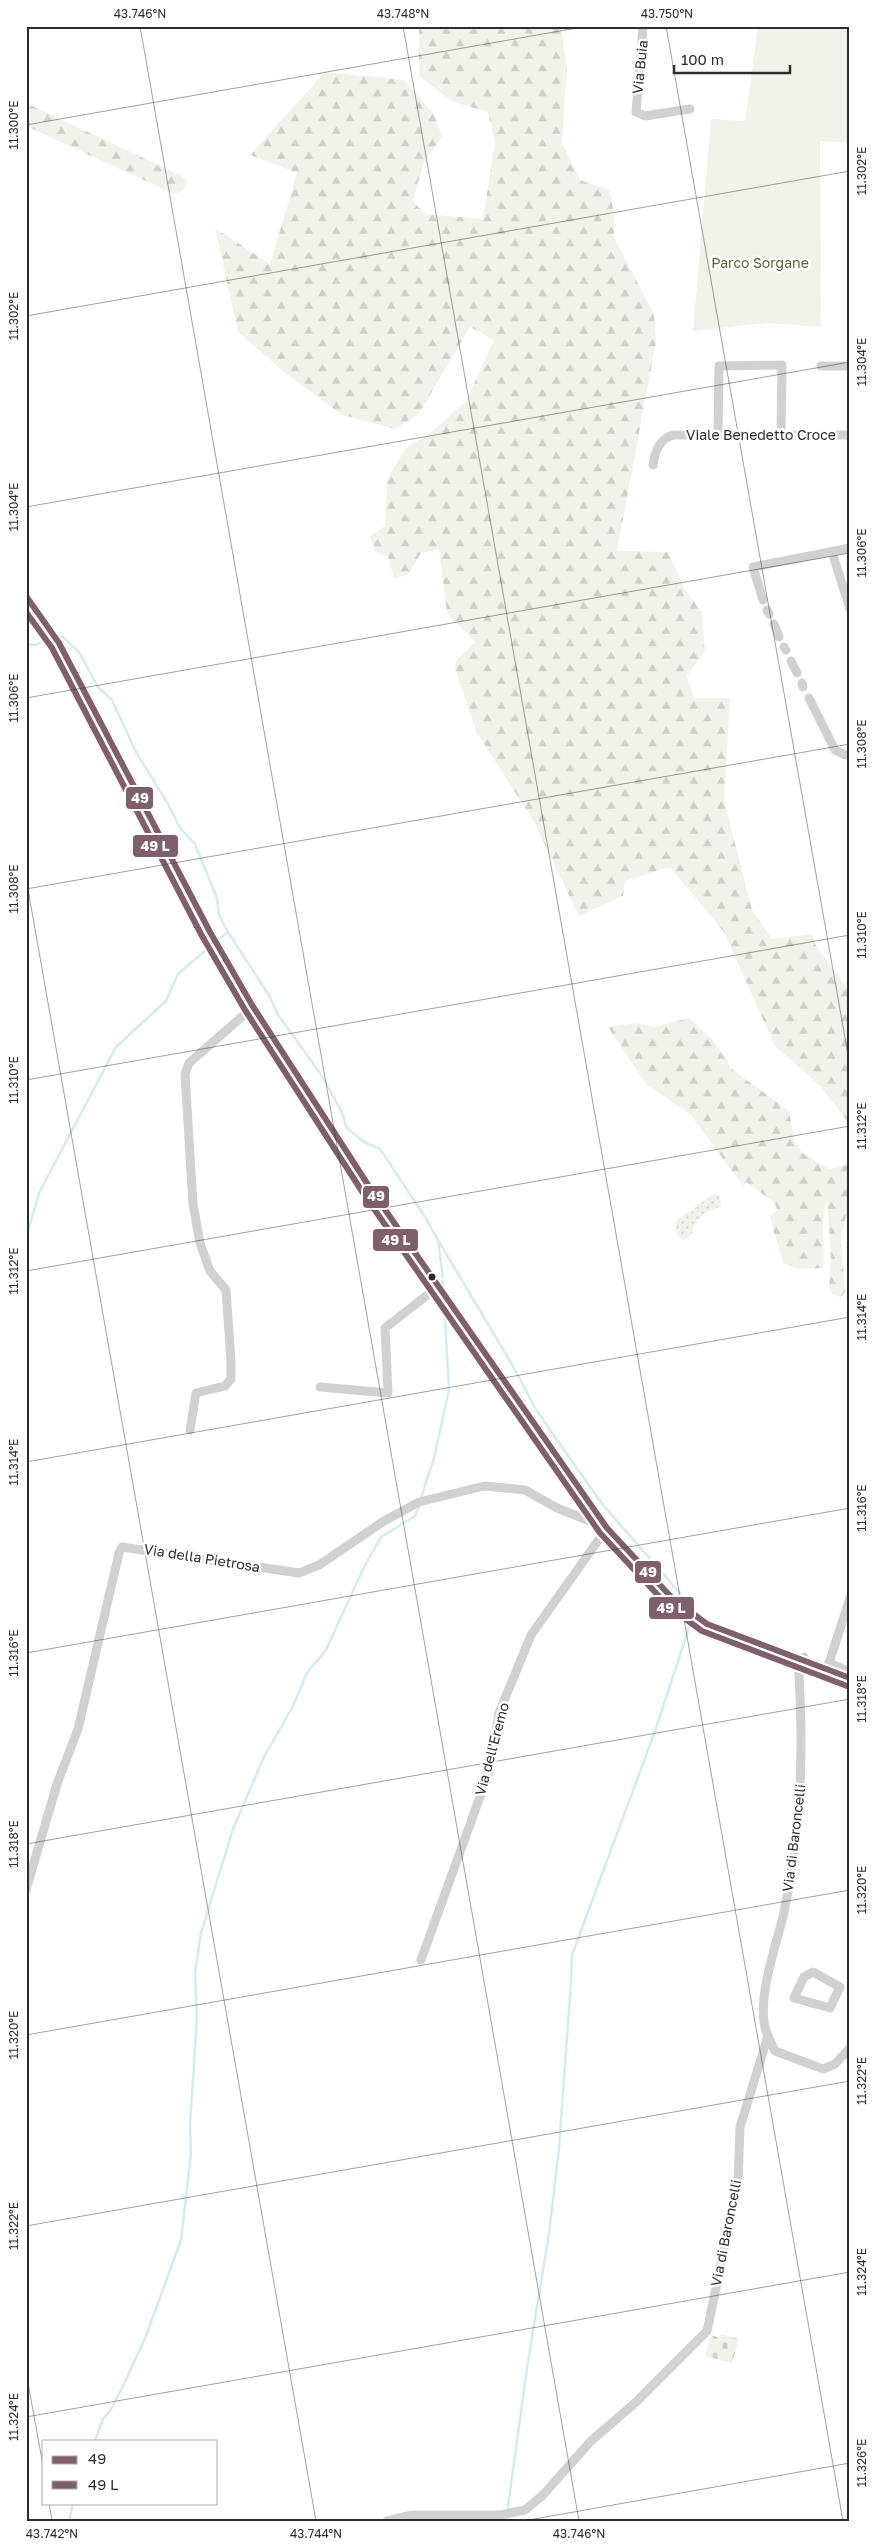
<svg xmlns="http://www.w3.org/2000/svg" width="876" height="2547" viewBox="0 0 876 2547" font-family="'Golos Text',sans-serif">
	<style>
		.grass { fill: url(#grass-dots) }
		.forest { fill: url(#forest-firs) }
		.cemetery { fill: url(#cemetery-stones) }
		.park { fill: #f1f3ea }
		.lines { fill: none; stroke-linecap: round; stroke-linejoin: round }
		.stream { stroke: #d6ebf0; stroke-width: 2.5 }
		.minor { stroke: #d1d1d1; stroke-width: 9 }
		.tertiary { stroke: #d1d1d1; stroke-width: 10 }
		.bus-1-casing { stroke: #fff; stroke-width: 10 }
		.bus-2-casing { stroke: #fff; stroke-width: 10 }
		.bus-1 { stroke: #805f6d; stroke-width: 6 }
		.bus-2 { stroke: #805f6d; stroke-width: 6 }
		.ticks { fill: none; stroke: #2c2c2c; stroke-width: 1; stroke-opacity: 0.45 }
		.bus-dot { fill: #2c2c2c; stroke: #fff; stroke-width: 2 }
		.labels { text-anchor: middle; stroke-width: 5; stroke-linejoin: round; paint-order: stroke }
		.street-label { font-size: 14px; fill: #2c2c2c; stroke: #fff }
		.park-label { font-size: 14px; fill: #56663b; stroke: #fff }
		.line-badge { stroke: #fff; stroke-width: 2 }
		.badge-label { font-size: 14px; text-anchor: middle; font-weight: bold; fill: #fff }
		.neatline { fill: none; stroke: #2c2c2c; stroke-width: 2 }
		.ticks-label { font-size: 12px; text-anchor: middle; fill: #2c2c2c }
	</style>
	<defs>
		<pattern id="grass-dots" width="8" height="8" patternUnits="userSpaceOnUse" patternTransform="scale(1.25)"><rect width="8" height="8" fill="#f1f3ea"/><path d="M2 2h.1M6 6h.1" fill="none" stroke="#cfd0c9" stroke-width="1.8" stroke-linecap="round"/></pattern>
		<pattern id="forest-firs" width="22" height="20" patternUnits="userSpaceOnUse" patternTransform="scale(1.25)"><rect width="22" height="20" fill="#f1f3ea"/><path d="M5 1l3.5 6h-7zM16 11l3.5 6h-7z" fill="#cfd0c9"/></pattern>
		<pattern id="cemetery-stones" width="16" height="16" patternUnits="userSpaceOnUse" patternTransform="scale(1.25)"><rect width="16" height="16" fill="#f1f3ea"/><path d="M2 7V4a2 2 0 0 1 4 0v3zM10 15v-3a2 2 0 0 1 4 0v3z" fill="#cfd0c9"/></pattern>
	</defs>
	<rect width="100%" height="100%" fill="#fff"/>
	<path class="grass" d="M 715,1193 L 720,1196 L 721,1206 C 705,1213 695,1217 692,1234 L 683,1240 L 675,1233 L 677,1220 Z"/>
	<g class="forest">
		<polygon points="419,26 561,26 567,68 562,143 580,180 609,190 614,212 614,237 654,314 656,342 617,551 668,552 685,590 702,612 705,651 687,676 694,698 730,698 724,800 752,910 772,939 812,934 816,946 850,992 850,1125 821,1087 775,1046 724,932 670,867 625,881 623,896 579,916 534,822 476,731 455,668 456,661 475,642 447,613 439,549 421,553 409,574 394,579 388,557 375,552 370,536 385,526 387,479 406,448 434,430 466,401 494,340 470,327 418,415 395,429 342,415 284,372 238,332 215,228 270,264 297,173 250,155 325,72 404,80 434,114 442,136 423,165 413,201 425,214 483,219 495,142 488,112 453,102 419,76"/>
		<polygon points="26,103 182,176 187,180 183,191 174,194 26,126"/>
		<path d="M 689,1018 L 712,1039 L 733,1070 L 789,1111 L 794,1140 L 802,1153 L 829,1169 L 845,1165 L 850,1160 L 850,1200 L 841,1237 L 845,1292 L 841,1297 L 832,1295 L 829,1287 L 831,1258 L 827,1199 C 820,1220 825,1246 823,1268 L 799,1269 L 783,1263 C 780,1246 772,1232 770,1216 L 777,1210 L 775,1203 L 746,1182 L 743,1186 L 690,1114 L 646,1084 L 608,1027 L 636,1023 L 654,1027 Z"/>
	</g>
	<polygon class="cemetery" points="721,2334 739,2339 732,2363 705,2356 711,2335 720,2338"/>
	<polygon class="park" points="758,26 850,26 850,143 820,141 821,327 767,323 693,331 711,119 745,121"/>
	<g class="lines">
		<g class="stream">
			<polyline points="57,637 63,637 79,652 98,687 112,700 136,752 168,804 180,828 195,844 217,898 219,915 228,932 270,997 278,1015 320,1073 341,1110 347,1128 364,1142 380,1149 425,1217 438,1240 443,1278"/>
			<polyline points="26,644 36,645 52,638"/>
			<polyline points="217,941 228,932"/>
			<polyline points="26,1239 39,1193 116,1047 166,1001 178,974 213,944"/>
			<polyline points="438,1240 514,1368 535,1408 557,1440 603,1505 686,1600 687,1607"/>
			<polyline points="421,1498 434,1458 449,1390 444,1300"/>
			<polyline points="95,2441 103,2419 110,2411 125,2382 146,2336 181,2240 191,2153 190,2125 197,2018 195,1973 201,1933 233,1829 264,1757 293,1706 307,1673 326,1650 364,1567 381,1537 415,1516 419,1506"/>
			<polyline points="69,2521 73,2503"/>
			<polyline points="506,2521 527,2368 549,2234 559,2148 571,1982 572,1955 654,1734 688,1631 689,1617"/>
		</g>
		<g class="minor">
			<polyline points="643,26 636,112 645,116 690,109"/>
			<polyline points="821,366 850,366"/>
			<polyline points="718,434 719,366 782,365 781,435"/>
			<path d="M 653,465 C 655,452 659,439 673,435 L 850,435"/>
			<polyline points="832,552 850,609"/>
			<polyline points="763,600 753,567 850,548"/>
			<polyline points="767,610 769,614"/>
			<polyline points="774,624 779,637"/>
			<polyline points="784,647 786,650"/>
			<polyline points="791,661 797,673"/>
			<polyline points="802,683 803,687"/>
			<polyline points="809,698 835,750 845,755 850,754"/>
			<polyline points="320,1387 388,1393 385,1328 440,1285"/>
			<polyline points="190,1430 196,1393 225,1386 231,1379 231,1361 226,1290 210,1271 200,1243 193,1204 185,1074 189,1063 253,1007"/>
			<polyline points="850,1598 829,1663 850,1672"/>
			<polyline points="26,1890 57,1784 78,1729 119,1553 122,1547 299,1573 319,1565 384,1521 419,1502 484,1486 525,1490 557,1508 607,1528 531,1635 499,1713 490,1769 421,1960"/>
			<polygon points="813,1972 840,1987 830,2008 794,1998 804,1977"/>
			<polyline points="768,2036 775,2051 823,2069 835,2064 850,2048"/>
			<path d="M 387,2521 L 412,2515 L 500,2515 L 525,2510 L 543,2495 L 591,2441 L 635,2403 L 707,2331 L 738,2183 L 740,2127 L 768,2036 C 754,2006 775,1949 783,1917 C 802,1831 804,1747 798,1660 L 804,1657"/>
		</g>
		<polyline class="tertiary" points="26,596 59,643 210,932 252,1005 372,1191 607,1528 674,1600 691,1614 707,1624 752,1642 850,1678"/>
		<g class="bus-1-casing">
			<polyline id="bus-1" points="26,596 59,643 210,932 252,1005 372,1191 607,1528 674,1600 707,1624 850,1678"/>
		</g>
		<g class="bus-2-casing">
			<polyline id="bus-2" points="26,612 52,648 202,936 245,1010 365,1196 600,1533 668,1606 702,1631 847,1686"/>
		</g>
		<use href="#bus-1" class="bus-1"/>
		<use href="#bus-2" class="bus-2"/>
	</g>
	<path class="ticks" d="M 140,26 L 579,2521M 403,26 L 843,2521M 666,26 L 850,1066M 26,125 L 588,26M 26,316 L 850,171M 26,507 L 850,362M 26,698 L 850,553M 26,878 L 316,2521M 26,889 L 850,744M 26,1080 L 850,935M 26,1271 L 850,1126M 26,1462 L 850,1317M 26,1653 L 850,1508M 26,1844 L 850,1699M 26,2035 L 850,1890M 26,2226 L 850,2081M 26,2372 L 44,2471M 26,2417 L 850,2272M 49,2503 L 52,2521M 523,2521 L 850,2463"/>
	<circle class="bus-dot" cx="432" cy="1277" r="4.5"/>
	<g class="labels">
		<g class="street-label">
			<text transform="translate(640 67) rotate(-84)" y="5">Via Buia</text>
			<text x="761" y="440">Viale Benedetto Croce</text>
			<text transform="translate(202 1558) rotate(9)" y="5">Via della Pietrosa</text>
			<text transform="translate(492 1749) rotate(-75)" y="5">Via dell'Eremo</text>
			<text transform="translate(794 1838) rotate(-83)" y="5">Via di Baroncelli</text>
			<text transform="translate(726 2233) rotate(-79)" y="5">Via di Baroncelli</text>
		</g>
		<g class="park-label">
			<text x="760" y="268">Parco Sorgane</text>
		</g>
	</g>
	<g class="line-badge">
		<rect x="125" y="786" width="29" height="24" rx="5" fill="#805f6d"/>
		<rect x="132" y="834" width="47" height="24" rx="5" fill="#805f6d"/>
		<rect x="362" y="1185" width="28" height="24" rx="5" fill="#805f6d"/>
		<rect x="372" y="1228" width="47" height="24" rx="5" fill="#805f6d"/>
		<rect x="634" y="1560" width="28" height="24" rx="5" fill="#805f6d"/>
		<rect x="648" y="1596" width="47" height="24" rx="5" fill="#805f6d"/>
	</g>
	<g class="badge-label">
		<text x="140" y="803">49</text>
		<text x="155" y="851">49 L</text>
		<text x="376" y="1201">49</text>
		<text x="396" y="1245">49 L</text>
		<text x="648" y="1577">49</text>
		<text x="671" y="1613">49 L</text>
	</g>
	<rect width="876" height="2547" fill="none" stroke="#ffffff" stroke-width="55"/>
	<rect x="42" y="2440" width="175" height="65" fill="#ffffff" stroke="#ababab"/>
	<rect x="52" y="2456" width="25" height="8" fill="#805f6d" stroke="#ababab"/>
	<text x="88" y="2464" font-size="15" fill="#2c2c2c">49</text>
	<rect x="52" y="2481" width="25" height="8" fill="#805f6d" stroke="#ababab"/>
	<text x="88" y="2490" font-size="15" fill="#2c2c2c">49 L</text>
	<path d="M674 65v8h116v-8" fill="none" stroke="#2c2c2c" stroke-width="2.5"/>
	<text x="681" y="65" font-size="15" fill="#2c2c2c" stroke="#ffffff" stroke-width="4" paint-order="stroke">100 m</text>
	<rect x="28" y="28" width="820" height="2492" class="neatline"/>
	<g class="ticks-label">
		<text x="140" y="18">43.746°N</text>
		<text x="403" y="18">43.748°N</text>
		<text x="667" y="18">43.750°N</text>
		<text transform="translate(14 125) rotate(-90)" y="4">11.300°E</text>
		<text transform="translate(862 171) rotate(-90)" y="4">11.302°E</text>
		<text transform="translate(14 316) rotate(-90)" y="4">11.302°E</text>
		<text transform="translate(862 362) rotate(-90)" y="4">11.304°E</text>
		<text transform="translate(14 507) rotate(-90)" y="4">11.304°E</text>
		<text transform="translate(862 553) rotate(-90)" y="4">11.306°E</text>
		<text transform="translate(14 698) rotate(-90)" y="4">11.306°E</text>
		<text transform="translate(862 744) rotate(-90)" y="4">11.308°E</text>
		<text transform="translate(14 889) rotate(-90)" y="4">11.308°E</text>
		<text transform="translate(862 935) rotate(-90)" y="4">11.310°E</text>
		<text transform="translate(14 1080) rotate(-90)" y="4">11.310°E</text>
		<text transform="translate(862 1126) rotate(-90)" y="4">11.312°E</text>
		<text transform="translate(14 1271) rotate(-90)" y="4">11.312°E</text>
		<text transform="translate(862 1317) rotate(-90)" y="4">11.314°E</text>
		<text transform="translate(14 1462) rotate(-90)" y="4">11.314°E</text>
		<text transform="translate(862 1508) rotate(-90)" y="4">11.316°E</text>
		<text transform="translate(14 1653) rotate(-90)" y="4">11.316°E</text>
		<text transform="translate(862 1699) rotate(-90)" y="4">11.318°E</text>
		<text transform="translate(14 1844) rotate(-90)" y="4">11.318°E</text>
		<text transform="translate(862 1890) rotate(-90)" y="4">11.320°E</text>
		<text transform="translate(14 2035) rotate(-90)" y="4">11.320°E</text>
		<text transform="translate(862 2081) rotate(-90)" y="4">11.322°E</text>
		<text transform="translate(14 2226) rotate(-90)" y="4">11.322°E</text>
		<text transform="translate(862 2272) rotate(-90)" y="4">11.324°E</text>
		<text transform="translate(14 2417) rotate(-90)" y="4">11.324°E</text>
		<text transform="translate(862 2463) rotate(-90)" y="4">11.326°E</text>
		<text x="52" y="2538">43.742°N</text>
		<text x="316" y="2538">43.744°N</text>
		<text x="579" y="2538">43.746°N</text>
	</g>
</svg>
